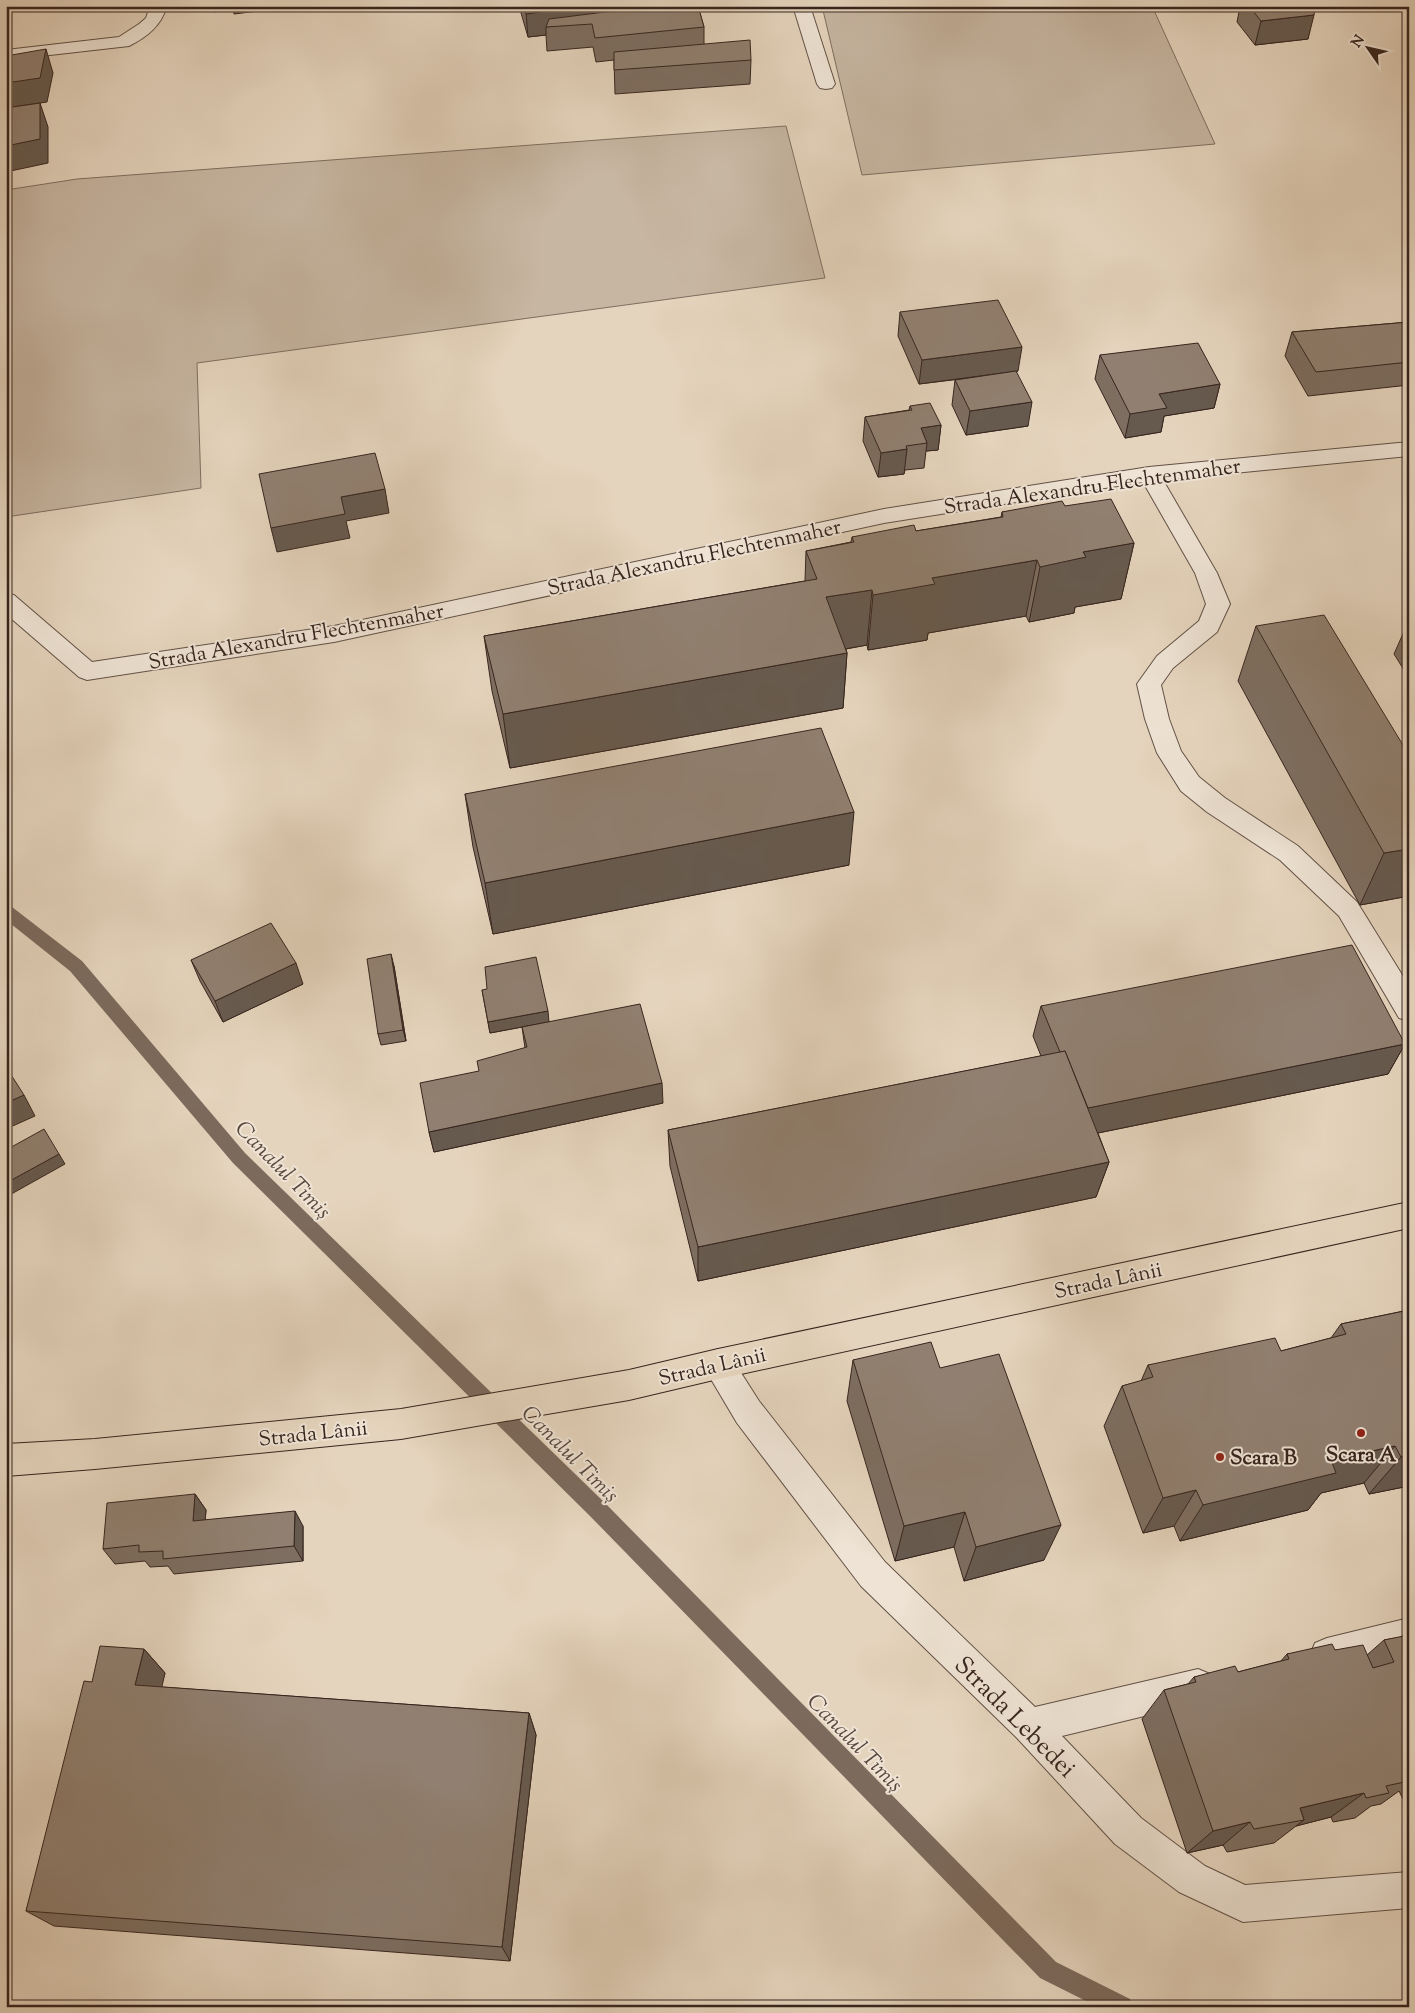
<svg xmlns="http://www.w3.org/2000/svg" width="1415" height="2013" viewBox="0 0 1415 2013" font-family="'Sorts Mill Goudy',serif">
	<style>
		.green { fill: #c7b6a2; stroke: #7f6e60 }
		.lines { fill: none; stroke-linecap: round; stroke-linejoin: round }
		.stream { fill: #7c6a5d; fill-rule: evenodd }
		.minor-casing { stroke: #625146; stroke-width: 2 }
		.major-casing { stroke: #37251f; stroke-width: 2 }
		.minor { fill: #eee3d4; fill-rule: evenodd }
		.major { fill: #e5d4bd; fill-rule: evenodd }
		.wall { fill: #7d6e61; stroke: #37251f }
		.shaded-wall { fill: #665a4f; stroke: #37251f }
		.building { fill: #918071; stroke: #37251f }
		.poi-dot { fill: #8f2418; stroke: #eee3d4; stroke-width: 2 }
		.labels { text-anchor: middle; stroke-width: 4; stroke-linejoin: round; paint-order: stroke }
		.street-label { font-size: 21px; fill: #37251f; stroke: #eee3d4 }
		.poi-label { font-size: 21px; font-weight: bold; fill: #37251f; stroke: #eee3d4 }
		.water-label { font-size: 22px; font-style: italic; fill: #5a483e; stroke: #eee3d4 }
		.near-street-label { font-size: 25px; fill: #37251f; stroke: #eee3d4 }
	</style>
	<rect width="100%" height="100%" fill="#e5d4bd"/>
	<filter id="stains"><feTurbulence type="fractalNoise" baseFrequency=".004" numOctaves="4"/><feColorMatrix values="0 0 0 0 .2 0 0 0 0 .09 0 0 0 0 .02 0 0 0 .5 -.17"/></filter>
	<radialGradient id="worn" r=".72"><stop offset=".6" stop-color="#630" stop-opacity="0"/><stop offset="1" stop-color="#630" stop-opacity=".3"/></radialGradient>
	<g class="green">
		<polygon points="822,6 1152,6 1215,144 862,175"/>
		<polygon points="786,126 825,278 197,363 201,488 6,517 6,190 77,179"/>
	</g>
	<g class="lines">
		<polygon class="stream" points="6,905 12,907 82,961 245,1153 605,1503 1056,1962 1130,1999 1133,2007 1098,2007 1040,1978 591,1517 233,1163 70,971 6,920"/>
		<g class="minor-casing">
			<g id="minor">
				<path d="M 150,6 L 167,6 C 161,26 147,37 129,46 L 6,60 L 6,50 L 119,37 L 139,24 L 146,18 Z"/>
				<polygon points="793,6 810,6 835,84 832,88 826,89 820,88 817,84"/>
				<polygon points="1409,442 1409,456 1163,480 1217,573 1230,604 1217,632 1173,668 1161,685 1169,719 1181,751 1199,777 1225,798 1298,846 1357,902 1409,986 1409,1021 1399,1018 1339,916 1280,860 1207,812 1181,791 1157,753 1145,719 1137,684 1157,656 1199,621 1206,604 1195,573 1143,482 884,523 334,642 87,680 79,677 6,614 6,593 14,595 92,662 334,626 884,509 1149,467"/>
				<polygon points="718,1349 729,1354 759,1401 885,1562 1035,1707 1198,1669 1210,1674 1215,1686 1210,1698 1198,1703 1062,1736 1141,1818 1205,1866 1245,1885 1409,1872 1409,1908 1243,1922 1179,1892 1115,1844 1017,1738 861,1586 737,1423 702,1364 707,1354"/>
				<polygon points="1409,1618 1409,1652 1327,1672 1315,1667 1310,1655 1315,1643 1327,1638"/>
			</g>
		</g>
		<g class="major-casing">
			<polygon id="major" points="1409,1202 1409,1228 718,1379 629,1400 401,1439 95,1469 6,1476 6,1444 95,1439 401,1409 629,1370 718,1349"/>
		</g>
		<use href="#minor" class="minor"/>
		<use href="#major" class="major"/>
	</g>
	<g class="wall">
		<polygon points="38,6 56,6 48,10"/>
		<polygon points="519,6 698,6 704,27 704,44 751,60 750,84 615,94 614,60 596,62 593,47 547,51 546,35 528,37"/>
		<polygon points="1235,6 1313,6 1308,39 1255,45 1237,22 1239,12"/>
		<polygon points="900,312 1018,371 1016,372 1028,426 966,435 952,405 955,380 994,375 919,384 898,336"/>
		<polygon points="1409,322 1409,385 1308,396 1285,356 1292,332"/>
		<polygon points="1100,355 1220,384 1214,408 1164,416 1161,432 1125,438 1095,379"/>
		<polygon points="910,406 941,425 938,450 926,451 924,468 905,470 904,474 878,477 863,441 865,417 909,410"/>
		<polygon points="1065,506 1134,543 1121,599 1075,607 1074,613 1029,622 1026,616 928,633 927,640 868,650 867,645 846,649 847,653 843,708 510,768 492,691 484,636 805,581 806,551 851,542 852,537 916,531 1001,517 1002,512"/>
		<polygon points="1409,620 1409,678 1394,654"/>
		<polygon points="1256,626 1409,755 1409,896 1360,905 1238,681"/>
		<polygon points="465,794 849,865 493,934 473,847"/>
		<polygon points="191,960 303,984 223,1022 200,981"/>
		<polygon points="394,966 406,1041 381,1045 378,1034"/>
		<polygon points="482,990 549,1022 663,1103 434,1152 429,1132 479,1071 525,1048 522,1027 490,1033"/>
		<polygon points="1041,1006 1405,1044 1388,1074 1098,1133 1109,1162 1096,1197 698,1281 670,1166 668,1130 1041,1056 1033,1036"/>
		<polygon points="1409,1310 1409,1486 1369,1494 1364,1483 1321,1493 1308,1510 1180,1541 1174,1526 1143,1533 1104,1426 1122,1386 1141,1381 1148,1365 1281,1351 1331,1338 1341,1324"/>
		<polygon points="853,1360 940,1368 1044,1560 964,1581 954,1547 895,1561 847,1401"/>
		<polygon points="195,1494 206,1510 205,1520 303,1526 303,1561 174,1574 168,1566 150,1567 145,1561 115,1564 103,1549"/>
		<polygon points="1409,1629 1409,1797 1403,1799 1399,1791 1381,1804 1371,1806 1355,1818 1333,1822 1331,1817 1296,1826 1274,1843 1227,1852 1223,1845 1187,1853 1142,1719 1164,1690 1188,1684 1194,1677 1238,1672 1281,1661 1287,1654 1335,1650 1367,1655 1384,1640 1401,1637"/>
		<polygon points="144,1649 165,1673 161,1687 529,1713 536,1735 510,1961 54,1926 26,1911 92,1682"/>
	</g>
	<g class="shaded-wall">
		<polygon points="47,6 56,6 48,10"/>
		<polygon points="213,6 232,6 233,9 214,12"/>
		<polygon points="233,6 299,6 234,14"/>
		<polygon points="580,6 678,6 546,27 546,35 528,37 526,14"/>
		<polygon points="1314,15 1308,39 1255,45 1261,21"/>
		<polygon points="46,49 53,73 47,102 6,108 6,83"/>
		<polygon points="40,103 48,127 48,163 6,172 6,146"/>
		<polygon points="1022,347 1018,371 919,384 922,360"/>
		<polygon points="1220,384 1214,408 1164,416 1161,432 1125,438 1130,414 1159,394"/>
		<polygon points="1032,402 1028,426 966,435 970,411"/>
		<polygon points="941,425 938,450 926,451 927,443 921,428"/>
		<polygon points="907,449 904,474 878,477 881,453"/>
		<polygon points="385,489 389,513 346,521 350,538 277,552 271,528 341,497"/>
		<polygon points="1134,543 1121,599 1075,607 1074,613 1029,622 1040,567 1083,552"/>
		<polygon points="1037,560 1026,616 928,633 927,640 868,650 873,595 932,578"/>
		<polygon points="872,590 867,645 822,653 826,597"/>
		<polygon points="847,653 843,708 510,768 503,714"/>
		<polygon points="854,812 849,865 493,934 485,883"/>
		<polygon points="1409,849 1409,896 1360,905 1384,853"/>
		<polygon points="391,954 394,966 406,1041 403,1030"/>
		<polygon points="296,963 303,984 223,1022 215,1001"/>
		<polygon points="548,1011 549,1022 490,1033 488,1022"/>
		<polygon points="1405,1044 1388,1074 1073,1138 1082,1109"/>
		<polygon points="662,1083 663,1103 434,1152 429,1132"/>
		<polygon points="24,1095 35,1116 6,1129 6,1103"/>
		<polygon points="59,1154 65,1164 6,1197 6,1183"/>
		<polygon points="1109,1162 1096,1197 698,1281 698,1247"/>
		<polygon points="1395,1446 1364,1483 1321,1493 1308,1510 1180,1541 1203,1505 1331,1460"/>
		<polygon points="1409,1455 1409,1486 1369,1494 1401,1457"/>
		<polygon points="1196,1490 1174,1526 1143,1533 1163,1498"/>
		<polygon points="195,1494 206,1510 204,1537 193,1521"/>
		<polygon points="295,1511 303,1526 303,1561 294,1546"/>
		<polygon points="965,1512 954,1547 895,1561 904,1526"/>
		<polygon points="1061,1525 1044,1560 964,1581 976,1547"/>
		<polygon points="144,1649 165,1673 157,1708 135,1685"/>
		<polygon points="529,1713 536,1735 510,1961 502,1947"/>
		<polygon points="1364,1793 1331,1817 1296,1826 1304,1820 1300,1808"/>
		<polygon points="1409,1794 1409,1797 1403,1799"/>
		<polygon points="1250,1822 1223,1845 1187,1853 1213,1831"/>
	</g>
	<g class="building">
		<polygon points="524,6 580,6 526,14"/>
		<polygon points="653,6 698,6 704,27 595,38 592,24 546,27 549,19"/>
		<polygon points="1249,6 1313,6 1315,9 1314,15 1261,21"/>
		<polygon points="750,40 751,60 614,70 614,52"/>
		<polygon points="46,49 40,78 6,83 6,56"/>
		<polygon points="40,103 40,139 6,146 6,108"/>
		<polygon points="998,300 1022,347 922,360 900,312"/>
		<polygon points="1409,322 1409,362 1316,372 1292,332"/>
		<polygon points="1198,343 1220,384 1159,394 1167,408 1130,414 1100,355"/>
		<polygon points="1016,371 1032,402 970,411 955,380"/>
		<polygon points="930,403 941,425 921,428 927,443 906,446 907,449 881,453 865,417 912,410 910,406"/>
		<polygon points="375,453 385,489 341,497 345,514 271,528 259,474"/>
		<polygon points="1111,499 1134,543 1083,552 1086,557 1040,567 1037,560 932,578 935,584 873,595 872,590 826,597 847,653 503,714 484,636 817,579 806,551 854,542 852,537 914,525 916,531 1003,517 1002,512 1062,501 1065,506"/>
		<polygon points="1324,615 1409,755 1409,849 1384,853 1256,626"/>
		<polygon points="821,728 854,812 485,883 465,794"/>
		<polygon points="271,923 296,963 215,1001 191,960"/>
		<polygon points="1352,945 1405,1044 1088,1108 1065,1051 1060,1052 1041,1006"/>
		<polygon points="391,954 403,1030 378,1034 367,959"/>
		<polygon points="536,957 548,1011 488,1022 482,990 487,989 485,967"/>
		<polygon points="640,1004 662,1083 429,1132 420,1083 479,1071 477,1061 527,1047 522,1027"/>
		<polygon points="1065,1051 1109,1162 698,1247 668,1130"/>
		<polygon points="6,1067 24,1095 6,1103"/>
		<polygon points="44,1129 59,1154 6,1183 6,1150"/>
		<polygon points="1409,1310 1409,1455 1401,1457 1395,1446 1331,1460 1336,1473 1203,1505 1196,1490 1163,1498 1122,1386 1153,1377 1148,1365 1275,1338 1281,1351 1346,1334 1341,1324"/>
		<polygon points="931,1342 940,1368 999,1354 1061,1525 976,1547 965,1512 904,1526 853,1360"/>
		<polygon points="195,1494 193,1521 295,1511 294,1546 163,1559 163,1551 139,1552 139,1545 103,1549 107,1503"/>
		<polygon points="1409,1635 1409,1758 1407,1758 1409,1763 1409,1781 1386,1786 1389,1793 1366,1798 1364,1793 1300,1808 1304,1820 1254,1829 1250,1822 1213,1831 1164,1690 1196,1682 1194,1677 1235,1666 1238,1672 1261,1666 1289,1659 1287,1654 1332,1644 1335,1650 1363,1645 1373,1668 1394,1662 1384,1640"/>
		<polygon points="100,1646 144,1649 135,1685 529,1713 502,1947 26,1911 84,1681 92,1682"/>
	</g>
	<g class="poi-dot">
		<circle cx="1361" cy="1433" r="5"/>
		<circle cx="1220" cy="1457" r="5"/>
	</g>
	<g class="labels">
		<g class="street-label">
			<text transform="translate(1092 486) rotate(-8)" y="7">Strada Alexandru Flechtenmaher</text>
			<text transform="translate(694 557) rotate(-12)" y="7">Strada Alexandru Flechtenmaher</text>
			<text transform="translate(296 636) rotate(-10)" y="7">Strada Alexandru Flechtenmaher</text>
			<text transform="translate(1108 1280) rotate(-12)" y="7">Strada Lânii</text>
			<text transform="translate(712 1366) rotate(-13)" y="7">Strada Lânii</text>
			<text transform="translate(313 1433) rotate(-6)" y="7">Strada Lânii</text>
		</g>
		<g class="poi-label">
			<text x="1361" y="1461">Scara A</text>
			<text x="1230" y="1464" text-anchor="start">Scara B</text>
		</g>
		<g class="water-label">
			<text transform="translate(284 1169) rotate(46)" y="8">Canalul Timiș</text>
			<text transform="translate(571 1453) rotate(45)" y="8">Canalul Timiș</text>
			<text transform="translate(856 1742) rotate(46)" y="8">Canalul Timiș</text>
		</g>
		<g class="near-street-label">
			<text transform="translate(1016 1716) rotate(45)" y="9">Strada Lebedei</text>
		</g>
	</g>
	<rect width="1415" height="2013" fill="none" stroke="#e5d4bd" stroke-width="25"/>
	<rect x="8" y="8" width="1400" height="1998" fill="none" stroke="#37251f" stroke-width="2.5"/>
	<rect x="12" y="12" width="1390" height="1988" fill="none" stroke="#37251f"/>
	<g transform="translate(1368 48) rotate(304)" stroke="#eee3d4" stroke-width="4" paint-order="stroke">
	<path d="M0-4L9 19L0 12L-9 19Z" fill="#37251f"/>
	<text y="-8" font-size="14" font-weight="bold" text-anchor="middle" fill="#37251f">N</text>
	</g>
	<rect width="100%" height="100%" filter="url(#stains)"/>
	<rect width="100%" height="100%" fill="url(#worn)"/>
</svg>
